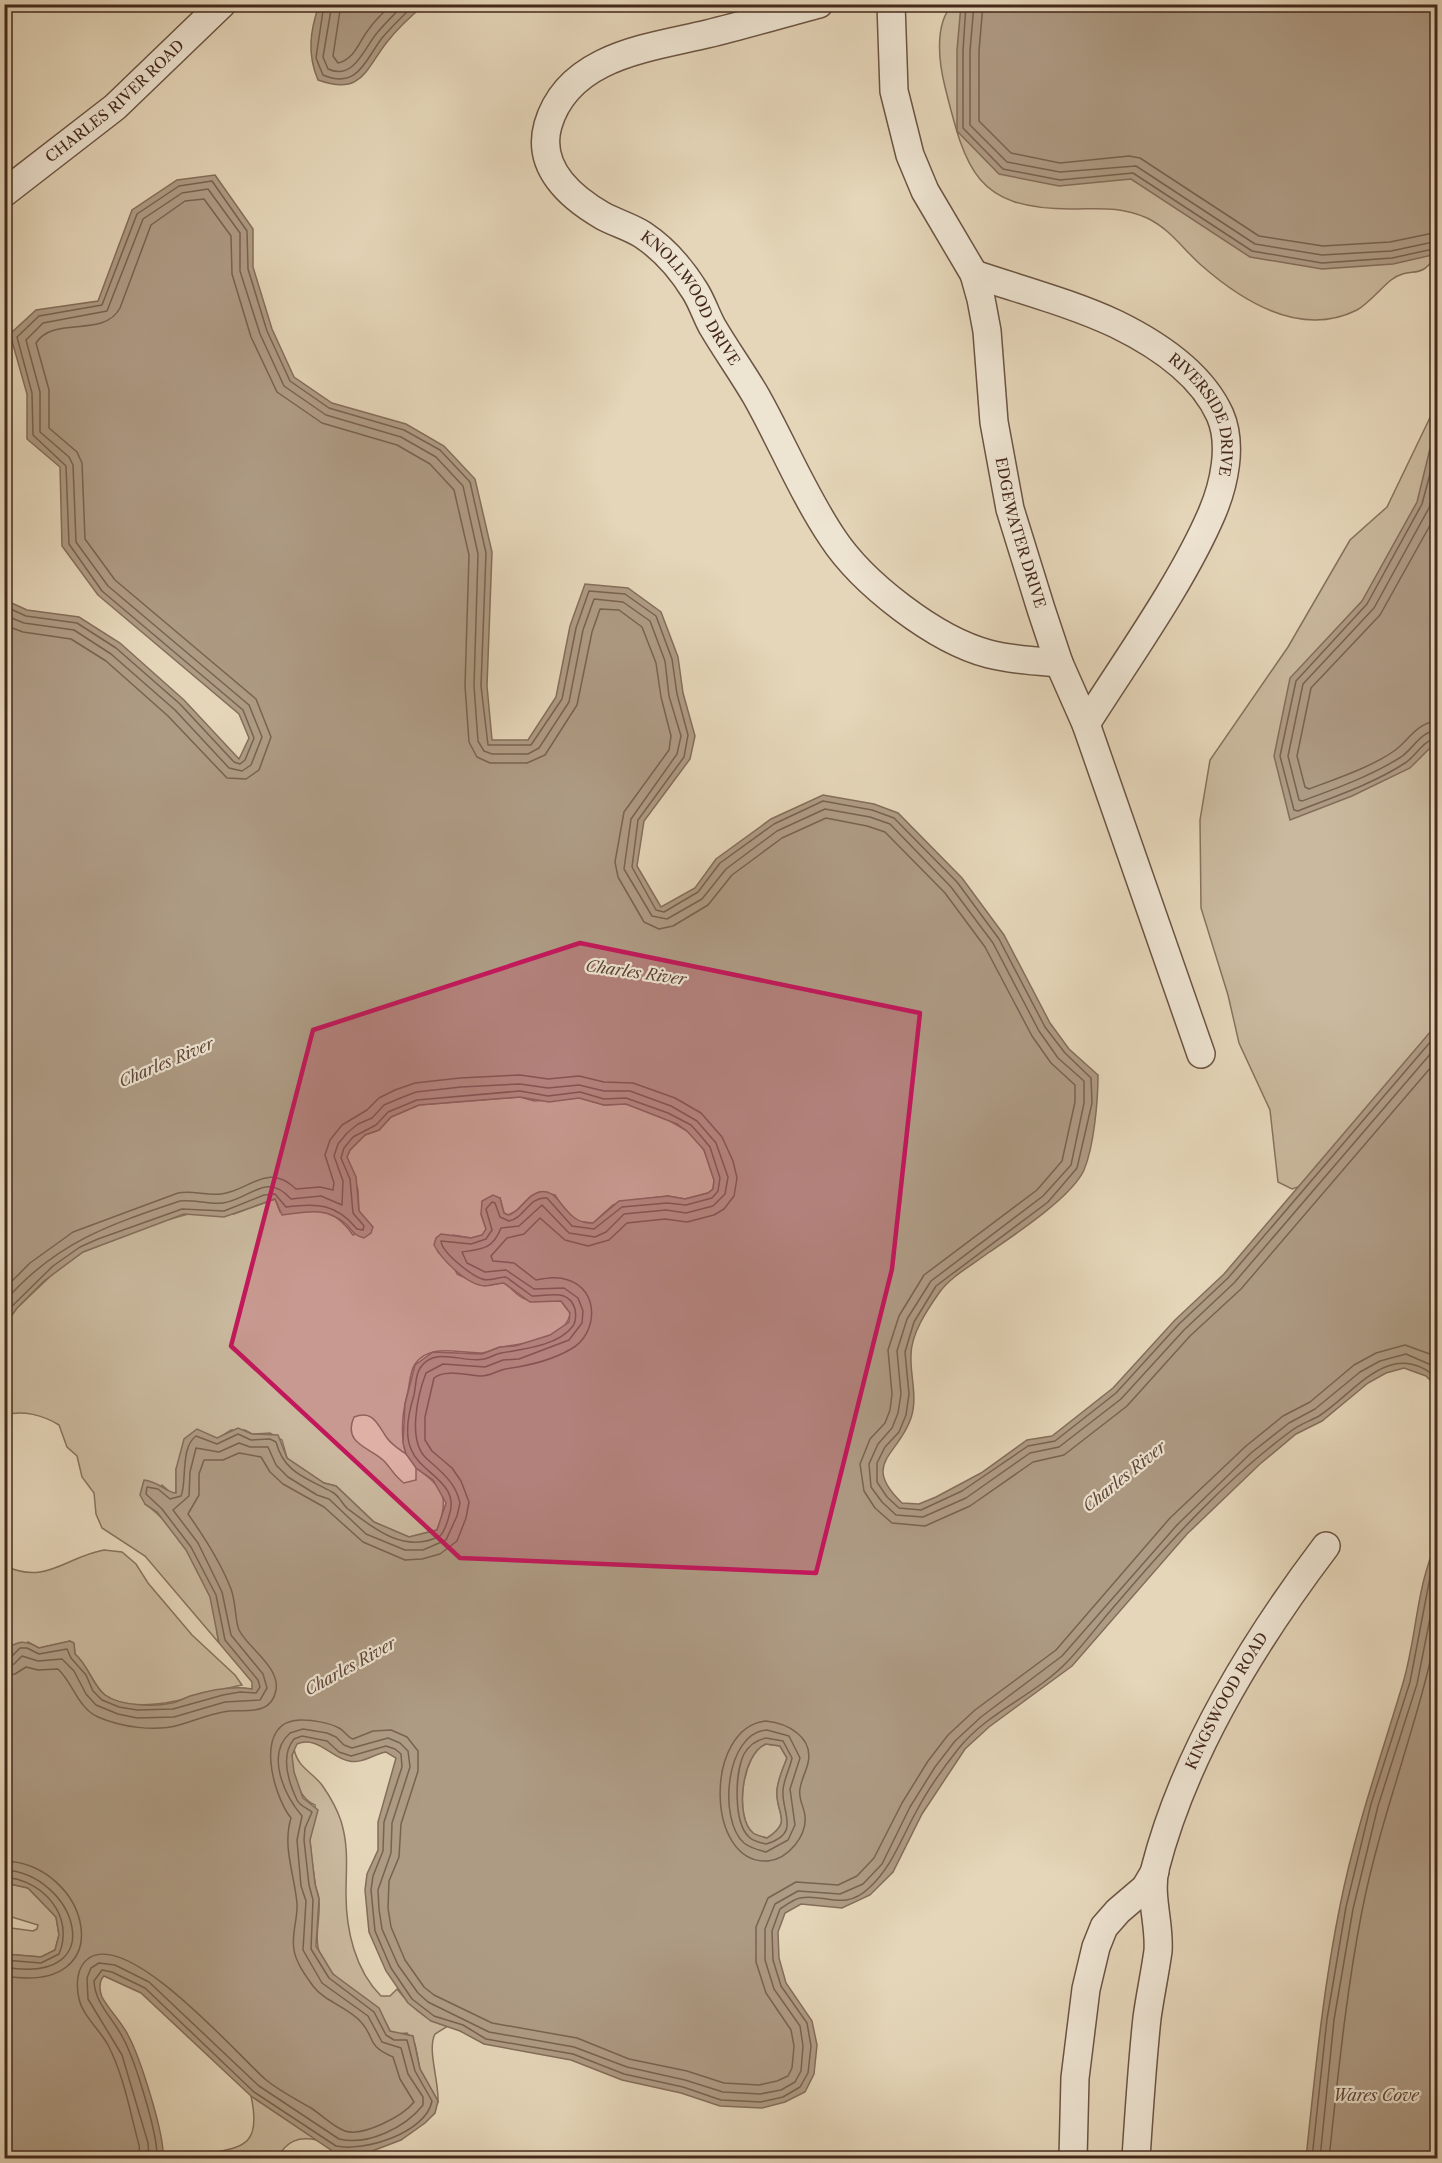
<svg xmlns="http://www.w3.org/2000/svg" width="1442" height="2163" viewBox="0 0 1442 2163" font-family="'Libre Caslon Text',serif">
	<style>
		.green { fill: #cab99e; stroke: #87715d; stroke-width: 1.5 }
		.water { fill: #ae9b84; stroke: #846d5a; stroke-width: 1.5; fill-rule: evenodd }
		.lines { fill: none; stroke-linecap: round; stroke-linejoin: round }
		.shore { stroke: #796250; stroke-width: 1.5 }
		.street-casing { stroke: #6c5443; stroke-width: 30 }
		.street { stroke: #eee4d2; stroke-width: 27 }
		.marked { fill: #c2185b; fill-opacity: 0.2; stroke: #c2185b; stroke-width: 4.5; stroke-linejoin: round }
		.labels { text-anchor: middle; stroke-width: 4.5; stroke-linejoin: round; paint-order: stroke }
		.street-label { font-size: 15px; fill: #44291c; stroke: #eee4d2 }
		.water-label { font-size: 16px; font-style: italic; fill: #5e4636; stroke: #eee4d2 }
	</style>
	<rect width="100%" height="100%" fill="#e5d6b9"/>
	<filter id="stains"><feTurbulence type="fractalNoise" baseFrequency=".00333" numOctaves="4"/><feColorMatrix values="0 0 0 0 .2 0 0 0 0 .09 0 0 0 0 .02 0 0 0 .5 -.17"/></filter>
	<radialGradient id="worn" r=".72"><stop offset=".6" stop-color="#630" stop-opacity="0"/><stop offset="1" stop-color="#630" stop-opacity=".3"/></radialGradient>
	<g class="green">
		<path d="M 952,5 L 1130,5 L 1437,247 L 1437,256 C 1433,260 1429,266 1424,269 C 1414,275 1406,269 1391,280 C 1380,289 1369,303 1357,310 C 1301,338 1242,301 1201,265 C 1182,248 1170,229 1147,218 C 1119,206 1100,209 1071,209 C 976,209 966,171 945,87 C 939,63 934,25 952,5 Z"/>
		<polygon points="1437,403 1437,1054 1304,1185 1292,1189 1278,1182 1270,1110 1239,1043 1228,995 1201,908 1200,820 1210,760 1288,647 1350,540 1387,507"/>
		<path d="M 520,1097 L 534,1101 L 580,1098 L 604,1105 L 626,1104 L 665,1118 L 687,1131 L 696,1139 L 704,1150 L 714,1180 L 713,1189 L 708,1193 L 685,1199 L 668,1196 L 625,1201 L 613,1205 L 593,1223 L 576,1221 L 568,1215 L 555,1195 L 542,1192 L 531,1196 L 516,1211 L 508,1215 L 504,1213 L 500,1198 L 481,1214 L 486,1229 L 483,1235 L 471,1238 L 453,1235 L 438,1252 L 453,1265 L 457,1274 C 466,1278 478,1286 489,1285 C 494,1285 498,1283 504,1283 C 511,1287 516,1295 523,1298 C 535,1305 548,1299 561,1301 L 570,1313 C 567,1339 523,1344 501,1347 C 494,1348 487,1354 480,1353 C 458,1353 430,1343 415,1364 C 409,1373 410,1386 407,1395 C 402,1415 400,1435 406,1454 C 399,1449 392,1445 387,1438 C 378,1425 373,1409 354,1417 C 342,1444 371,1448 384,1461 C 391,1468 395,1477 404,1483 L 416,1480 L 416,1468 C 444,1488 450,1497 437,1530 L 409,1537 L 374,1522 L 336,1486 L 324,1483 L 287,1458 L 282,1440 L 270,1433 L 252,1434 L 245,1430 L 231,1430 L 217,1439 L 209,1437 L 181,1458 L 176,1469 L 176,1493 L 171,1493 L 162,1485 L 145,1504 C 174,1523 207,1577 214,1610 C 217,1621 216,1632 219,1643 L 145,1556 L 102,1528 L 96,1514 L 94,1493 L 82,1477 L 77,1456 L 67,1447 L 59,1425 C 43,1415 23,1410 5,1415 L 4,1325 L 17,1308 L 57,1270 L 83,1252 L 156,1223 L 192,1213 L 234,1214 L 275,1199 L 280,1212 C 288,1215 290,1212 298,1211 C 324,1210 337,1212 353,1235 L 372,1227 L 359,1211 L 358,1190 L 347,1157 L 350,1150 L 365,1135 L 379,1130 L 391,1117 L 419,1105 Z"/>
		<path d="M 104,1550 L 122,1552 L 136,1564 L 148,1583 L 192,1635 L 235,1675 L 242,1685 C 205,1692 139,1719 105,1695 C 93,1686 89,1666 75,1654 L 74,1644 L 70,1641 L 39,1648 L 28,1642 L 5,1663 L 5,1566 C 47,1585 65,1557 104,1550 Z"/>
		<path d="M 766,1744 L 780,1746 L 787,1758 C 783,1768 778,1779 777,1790 C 775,1814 794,1820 767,1838 C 763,1837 756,1835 753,1833 C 734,1817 742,1753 766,1744 Z"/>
		<path d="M 294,1749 C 298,1768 311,1771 322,1785 C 329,1795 337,1809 341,1821 C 349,1847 346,1868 346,1894 C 346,1930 355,1970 381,1996 L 390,1996 L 397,1989 C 410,2005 426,2022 448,2026 L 435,2034 C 427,2049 439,2081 438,2101 L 420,2069 L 415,2044 L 407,2033 L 395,2034 L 390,2031 C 375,1995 342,1991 324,1963 C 311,1941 321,1923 319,1900 C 319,1894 315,1888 315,1882 C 313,1869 311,1854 310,1841 C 310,1825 318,1824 315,1805 C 298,1798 287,1766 294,1749 Z"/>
		<polygon points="5,1883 28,1888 56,1917 59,1935 55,1950 41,1957 5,1954 4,1927 33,1931 37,1929 38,1925 5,1915"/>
		<path d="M 251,2096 L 317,2140 C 298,2136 287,2141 277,2158 L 192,2158 C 233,2145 264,2156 251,2096 Z"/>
	</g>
	<g class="water">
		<path d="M 319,5 L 319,4 L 424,5 C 411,16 398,28 387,42 C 365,70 362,96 318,80 C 307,54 310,31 319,5 Z"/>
		<polygon points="961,5 1437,5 1437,254 1393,264 1322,269 1250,257 1131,179 1059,186 999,174 957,131 957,50"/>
		<path d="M 215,175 L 253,229 L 253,267 L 272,329 L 294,377 L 332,403 L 406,424 L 444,446 L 475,479 L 492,552 L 487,686 L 492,740 L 528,740 L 556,697 L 570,626 L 585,584 L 628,588 L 661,612 L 678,657 L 683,693 L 695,736 L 690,759 L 644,821 L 637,866 L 661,907 L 695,888 L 716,859 L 771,819 L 823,795 L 874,804 L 898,813 L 962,878 L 1004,935 L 1050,1023 L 1069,1049 L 1098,1075 C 1098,1101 1094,1146 1084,1170 C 1072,1197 1013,1236 988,1253 C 972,1265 950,1277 939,1293 C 927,1310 911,1334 911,1355 C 910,1376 918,1397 911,1418 C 899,1455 860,1463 902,1503 L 919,1504 L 936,1497 L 981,1473 L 1027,1440 L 1052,1436 L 1113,1388 L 1175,1320 L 1224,1274 L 1437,1024 L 1437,1387 L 1426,1376 L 1404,1368 L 1386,1373 L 1368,1383 L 1322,1421 L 1296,1434 L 1260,1464 L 1187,1534 L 1072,1666 L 989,1727 L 965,1749 L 922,1814 L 893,1872 L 870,1895 L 842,1908 L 801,1904 L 785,1913 L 778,1932 L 779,1958 L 786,1983 L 812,2021 L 817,2045 L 814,2074 L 805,2092 L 785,2102 L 762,2108 L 720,2106 L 681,2093 L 622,2080 L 571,2060 L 484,2044 L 460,2031 L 431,2021 L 408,2003 L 386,1971 L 369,1932 L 365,1890 L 367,1874 L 378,1850 L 378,1822 L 396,1758 L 386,1752 C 374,1754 362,1764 349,1761 C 333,1759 317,1735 297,1744 L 292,1755 L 294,1772 L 303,1798 L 318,1810 L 310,1840 L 315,1884 L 319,1899 L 316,1946 L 333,1974 L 379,2008 L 390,2031 L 413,2036 L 420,2069 L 438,2101 L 435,2113 L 425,2123 L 401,2140 L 367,2153 L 350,2155 L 334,2152 L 251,2096 L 141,1993 L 104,1976 C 99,1981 99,1990 102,1997 C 109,2010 121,2021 128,2035 C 140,2057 165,2135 163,2158 L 5,2158 L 5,1954 L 41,1957 L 55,1950 L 59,1935 L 56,1917 L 28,1888 L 5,1883 L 4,1663 L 8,1648 C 20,1640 27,1641 39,1648 L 70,1641 L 74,1643 L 75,1654 C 89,1666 92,1685 105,1695 C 120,1706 154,1707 172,1703 C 178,1702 184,1698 190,1696 C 210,1690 232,1685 252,1689 L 252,1682 L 219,1643 L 210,1597 L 186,1550 L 157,1512 L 145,1504 L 140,1495 L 144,1480 C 158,1481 167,1493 176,1493 L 176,1469 L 184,1439 L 197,1429 L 217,1438 L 238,1428 L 252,1434 L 278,1435 L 287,1458 L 324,1483 L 336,1486 L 374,1522 L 409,1537 L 437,1530 L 446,1503 L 433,1480 L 416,1468 L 406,1454 L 403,1443 L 405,1404 L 415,1365 L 433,1352 L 482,1354 L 500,1347 L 515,1346 L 550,1335 L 569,1322 L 570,1313 L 561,1301 L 530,1302 L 504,1283 C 497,1283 491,1286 485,1286 C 467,1285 442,1260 434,1245 L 436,1238 L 441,1234 L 471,1238 L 482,1235 L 486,1229 L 481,1214 L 482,1201 L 493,1195 L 500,1198 L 504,1213 L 508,1215 C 521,1212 525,1196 539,1192 C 561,1186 563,1225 593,1223 L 619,1201 L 668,1196 L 685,1199 L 708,1193 L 713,1189 L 714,1180 L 704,1150 L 687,1131 L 677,1124 L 626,1104 L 604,1105 L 579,1098 L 549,1102 L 520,1097 L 419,1105 L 391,1117 L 379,1130 L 365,1135 L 350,1150 L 347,1157 L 356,1177 L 359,1211 L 373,1227 L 371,1233 L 364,1238 C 353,1235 353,1231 346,1224 C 326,1206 306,1212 282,1215 L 275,1199 L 224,1217 L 184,1214 L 83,1252 L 44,1281 L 17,1308 L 5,1325 L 5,600 L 27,610 L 79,617 L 120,643 L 184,700 L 239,759 L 249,738 L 239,714 L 98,595 L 62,546 L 60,467 L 27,439 L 27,394 L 10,334 L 36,310 L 98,301 L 132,210 L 177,180 ZM 766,1744 L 780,1746 L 787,1758 C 783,1768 778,1779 777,1790 C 775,1814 794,1821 767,1838 C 763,1837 756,1835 753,1833 C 734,1817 742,1753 766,1744 Z"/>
		<polygon points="1437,420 1437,741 1410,768 1352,796 1290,820 1274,756 1290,678 1362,601 1417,502"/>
		<path d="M 1437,1542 L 1437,2158 L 1306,2158 C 1315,2074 1323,1989 1340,1906 C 1355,1830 1381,1757 1403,1683 C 1417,1636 1416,1586 1437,1542 Z"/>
	</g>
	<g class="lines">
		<g class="shore">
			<path d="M 324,4 L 316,58 L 323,75 C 358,90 365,60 382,38 C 392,26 404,15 415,4"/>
			<path d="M 332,4 L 323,57 L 328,69 C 354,81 364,48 377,33 C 385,23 395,14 404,4"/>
			<path d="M 341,4 L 333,56 L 338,63 C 355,59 359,41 369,29 C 375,20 384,12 392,4"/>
			<polyline points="966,4 963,51 963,128 1003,169 1060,180 1133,173 1252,251 1322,263 1392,258 1438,248"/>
			<polyline points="974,4 970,51 970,125 1007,162 1060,172 1136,166 1255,244 1322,255 1391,251 1438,241"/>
			<polyline points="983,4 979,51 979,121 1011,153 1060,163 1129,156 1140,158 1259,236 1323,246 1390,242 1438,232"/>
			<path d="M 1438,444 L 1422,504 L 1367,604 L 1296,681 L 1280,756 L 1294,810 L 1298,811 C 1333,797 1373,784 1405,763 C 1416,756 1424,739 1438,738"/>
			<path d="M 1438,475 L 1429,508 L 1374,608 L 1303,684 L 1288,756 L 1299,800 L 1302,801 C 1335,789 1371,776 1401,757 C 1413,749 1421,731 1438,730"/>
			<path d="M 1438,511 L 1380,615 L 1311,688 L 1297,756 L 1305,787 L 1309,789 C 1333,780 1380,764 1399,747 C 1411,736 1420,722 1438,721"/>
			<polyline points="4,606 26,616 77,623 116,648 180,704 234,762 240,764 245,760 254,738 243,710 102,591 69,544 66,466 33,435 32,393 17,337 39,316 102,305 137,214 179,186 212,181 247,231 248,269 267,331 290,381 329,408 404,430 440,450 470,482 486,553 481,686 488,745 531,745 562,699 576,628 589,591 625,594 656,616 672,659 677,694 688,735 684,757 638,820 632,867 656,910 664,912 698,892 720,863 774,824 823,801 872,810 894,818 957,882 999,939 1045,1027 1065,1053 1091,1078 1092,1103 1077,1168 1048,1202 936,1286 914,1322 905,1352 909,1394 906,1415 899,1432 885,1447 877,1463 877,1482 887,1497 899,1508 921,1510 962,1491 1028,1446 1055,1441 1116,1393 1179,1324 1228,1278 1438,1033"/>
			<polyline points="4,615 24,623 74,630 111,654 175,710 229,768 242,771 251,765 262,737 249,705 108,586 76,542 73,465 69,457 40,432 40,392 26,340 43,323 107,311 143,219 182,193 208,189 240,233 240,271 260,334 284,386 326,415 401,437 436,457 463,486 478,554 474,686 478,741 484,751 492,754 528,754 539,748 569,702 583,630 594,599 623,602 650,621 665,661 669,696 681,736 677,754 631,819 624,869 652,916 667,919 702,899 726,869 777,831 825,809 870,817 890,824 951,887 993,943 1039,1031 1058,1058 1084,1081 1084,1103 1071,1165 1043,1196 931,1281 907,1319 897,1351 901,1394 898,1413 892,1428 878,1444 869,1464 871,1487 882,1502 896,1515 923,1517 966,1498 1030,1453 1059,1447 1121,1399 1184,1330 1234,1283 1438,1045"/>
			<path d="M 4,625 L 23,632 L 71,639 L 106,661 L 168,716 L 227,778 L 246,779 L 259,770 L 271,737 L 256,699 L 115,580 L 85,539 L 82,463 L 77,452 L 49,428 L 49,390 L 36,343 C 54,315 103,339 120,308 L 151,225 L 185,201 L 204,199 L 231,236 L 232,274 L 251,337 L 277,392 L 322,423 L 397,445 L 430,464 L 454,490 L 469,555 L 465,686 L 469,742 L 477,757 L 490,763 L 527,763 L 545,755 L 577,705 L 592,632 L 600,609 L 619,610 L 642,627 L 656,663 L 661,697 L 671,736 L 669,750 L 624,812 L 615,862 L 618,877 L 644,922 L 659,929 L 673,926 L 708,905 L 732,875 L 782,838 L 826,818 L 867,826 L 885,832 L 945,893 L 985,947 L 1032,1036 L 1051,1063 L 1075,1085 L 1075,1102 L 1062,1161 L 1037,1190 L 924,1275 L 899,1316 L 888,1350 L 892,1394 L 890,1410 L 885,1423 L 870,1439 L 860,1464 L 864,1491 L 875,1508 L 892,1523 L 925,1526 L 970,1506 L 1033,1462 L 1064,1455 L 1127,1406 L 1190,1336 L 1241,1289 L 1438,1059"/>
			<path d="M 4,1289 L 30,1263 L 73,1232 L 178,1193 C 193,1190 206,1196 221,1194 C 250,1191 267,1161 296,1189 L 320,1187 L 333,1190 L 334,1183 L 325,1155 L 330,1140 L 342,1125 L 367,1110 L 379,1098 L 395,1090 L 415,1083 L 460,1078 L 520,1075 L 548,1079 L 579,1076 L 604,1082 L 633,1083 L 675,1098 L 701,1113 L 722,1137 L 733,1161 L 737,1178 L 734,1196 L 724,1209 L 714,1215 L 687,1222 L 665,1219 L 627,1223 L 609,1240 L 588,1246 L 565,1240 L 540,1218 L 524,1234 L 507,1238 L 491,1256 L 493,1261 L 514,1263 L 536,1280 C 547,1278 557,1276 568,1280 C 600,1290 598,1334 571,1349 C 551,1361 527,1366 505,1369 C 496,1371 489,1377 479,1376 C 466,1375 444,1369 434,1378 L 425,1417 L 425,1440 L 432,1451 L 452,1468 L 461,1481 L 469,1502 L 466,1518 L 457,1541 L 440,1554 L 422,1559 L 405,1560 L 363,1542 L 324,1507 L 283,1484 L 270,1472 L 261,1457 L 239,1453 L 223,1460 L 204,1460 L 199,1474 L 199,1495 L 188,1514 C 205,1538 221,1563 231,1589 C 236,1602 235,1621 239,1630 C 248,1648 280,1667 276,1690 C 271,1718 242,1708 223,1712 C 207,1715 194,1721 179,1725 C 155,1732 121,1727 98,1717 C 78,1708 73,1683 58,1669 L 38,1670 L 26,1667 L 15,1674 L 4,1675"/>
			<path d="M 4,1302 C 55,1243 108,1225 180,1201 C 195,1199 209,1205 223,1203 C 251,1199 266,1171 291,1199 L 321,1196 L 342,1205 L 343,1181 L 334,1156 L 338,1144 L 347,1133 L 358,1124 L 372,1118 L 384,1105 L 398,1099 L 416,1092 L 461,1087 L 520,1084 L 548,1088 L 579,1085 L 604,1091 L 630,1091 L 671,1106 L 697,1121 L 716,1143 L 728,1177 L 725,1194 L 713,1206 L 686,1213 L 666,1210 L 624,1214 L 606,1232 L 595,1237 L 569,1233 L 542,1205 L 519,1226 L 501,1228 C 493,1249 482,1249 462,1252 L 467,1263 L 485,1272 L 506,1270 L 534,1289 L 564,1288 L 578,1298 L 583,1311 L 582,1323 L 569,1340 L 519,1359 L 503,1360 L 485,1367 L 443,1364 L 426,1373 C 418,1394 407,1440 426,1458 C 441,1472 455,1481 460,1503 L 457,1516 L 446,1540 L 423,1550 L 405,1550 L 366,1534 L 329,1499 L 317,1495 L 288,1477 L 276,1465 L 268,1447 L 250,1447 L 239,1443 L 219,1452 L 196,1448 L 190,1472 L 189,1496 L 173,1510 L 198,1543 L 222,1592 L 231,1635 L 263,1674 L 267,1688 L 260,1700 L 225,1702 L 174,1717 L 137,1718 L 118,1714 L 96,1705 L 86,1694 L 74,1671 L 62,1659 L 38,1661 L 22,1656 L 14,1664 L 4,1666"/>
			<path d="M 4,1314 L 53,1266 L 80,1247 L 98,1239 L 182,1209 L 224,1211 L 264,1195 L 275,1194 L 286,1207 C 316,1203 336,1203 357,1229 L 363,1230 L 364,1226 L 353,1213 L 350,1179 L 341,1158 L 344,1148 L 353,1137 L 376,1125 L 388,1112 L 417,1100 L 520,1091 L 548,1096 L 580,1092 L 604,1099 L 626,1098 L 668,1113 L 691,1125 L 700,1135 L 710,1147 L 720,1178 L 718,1191 L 712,1198 L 686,1205 L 667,1203 L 622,1207 L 594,1229 L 572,1226 L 547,1198 C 529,1196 525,1218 509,1221 L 500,1217 L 495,1203 L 492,1202 L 486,1209 L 492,1230 L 486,1239 L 471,1244 L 441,1241 C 442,1253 471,1275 482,1279 C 489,1282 498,1277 506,1277 L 532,1296 C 547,1297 568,1287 575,1309 C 576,1314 576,1322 573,1326 C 558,1346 523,1349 501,1353 C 495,1354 490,1358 484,1359 C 464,1364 435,1345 420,1368 C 415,1376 416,1387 414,1395 C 409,1411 404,1433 411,1449 C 420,1474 461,1482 449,1516 C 447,1523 445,1531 440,1536 C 405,1554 374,1529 348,1509 C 342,1504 339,1495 332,1492 C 307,1478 284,1473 276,1442 L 270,1439 L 251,1440 L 238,1434 L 217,1444 L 196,1436 C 180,1447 187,1484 181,1496 L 170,1499 L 158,1489 L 147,1487 L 146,1494 L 162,1509 L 191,1547 L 216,1595 L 225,1640 L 258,1680 L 260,1687 L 256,1693 L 240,1692 L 223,1695 L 173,1709 L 137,1710 L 119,1707 L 102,1700 L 93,1691 L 86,1675 L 71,1658 L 67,1649 L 39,1654 L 27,1648 L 20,1648 L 10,1658 L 4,1659"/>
			<path d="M 766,1721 C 787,1723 814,1737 808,1763 C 806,1772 801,1780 800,1789 C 798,1798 804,1807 805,1816 C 807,1836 788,1859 768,1861 C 705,1865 704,1727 766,1721 Z"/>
			<path d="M 767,1730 L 789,1736 L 800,1758 L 790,1789 L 795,1825 L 788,1840 L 766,1852 C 759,1850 750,1848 744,1843 C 718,1820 725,1733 767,1730 Z"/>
			<path d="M 766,1738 L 783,1741 L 792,1758 C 790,1768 784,1779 783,1790 C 781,1812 802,1834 766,1844 C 761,1843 753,1841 749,1837 C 733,1822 735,1772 744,1754 C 749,1745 756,1740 766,1738 Z"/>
			<path d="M 4,1861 C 89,1863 124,1996 4,1976"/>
			<path d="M 4,1870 C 75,1873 114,1986 4,1967"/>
			<path d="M 4,1877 C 43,1880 75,1916 59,1954 L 41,1963 L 4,1960"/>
			<path d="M 140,2158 L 139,2145 C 130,2112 124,2076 108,2045 C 100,2030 83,2016 79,1999 C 76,1985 76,1967 89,1958 C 130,1931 236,2053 265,2079 C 279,2091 296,2099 311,2108 C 322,2115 333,2127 345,2131 C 363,2137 403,2116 414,2102 L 400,2079 L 393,2057 C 365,2045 376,2038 361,2022 C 348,2007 325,2002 313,1986 C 306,1976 296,1963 294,1950 C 291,1934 298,1919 297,1904 C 295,1876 282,1847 291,1818 C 273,1796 251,1718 303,1720 C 313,1720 330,1723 339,1728 C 345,1731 347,1737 353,1739 L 373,1731 L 391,1730 L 407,1737 L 418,1751 L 418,1771 L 401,1824 L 399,1857 L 389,1881 L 388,1908 L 391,1927 L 405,1960 L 424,1987 L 434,1995 L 492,2023 L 577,2038 L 629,2059 L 687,2071 L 724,2083 L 759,2085 L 777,2081 L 788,2076 L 792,2068 L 794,2046 L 791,2030 L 766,1993 L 756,1962 L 756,1927 L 768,1898 L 796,1882 L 838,1885 L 857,1876 L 874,1858 L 902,1803 L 928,1761 L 948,1735 L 975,1710 L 1056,1650 L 1170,1518 L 1246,1446 L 1283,1416 L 1310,1402 L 1354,1365 L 1376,1353 L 1405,1345 L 1438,1357"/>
			<path d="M 149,2158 L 148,2143 L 122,2055 L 88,1999 L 87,1978 L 91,1968 L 99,1963 L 115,1965 L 149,1982 L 259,2086 L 339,2139 C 367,2146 405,2128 423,2105 L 423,2097 L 408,2074 L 401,2048 L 382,2042 L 368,2016 L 322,1983 L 303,1950 L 306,1901 L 301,1886 L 297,1840 L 302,1816 C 285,1796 265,1755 290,1733 L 303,1729 L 327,1733 L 336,1737 L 344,1745 L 352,1748 L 388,1738 L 400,1743 L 408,1751 L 410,1767 L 392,1823 L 391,1853 L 378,1890 L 379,1909 L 382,1929 L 398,1965 L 418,1993 L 428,2002 L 489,2032 L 574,2047 L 627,2067 L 685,2080 L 723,2092 L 760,2094 L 781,2090 L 795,2082 L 801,2071 L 803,2046 L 800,2026 L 774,1989 L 765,1960 L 765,1929 L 775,1904 L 798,1891 L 840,1894 L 863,1884 L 882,1864 L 910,1807 L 935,1767 L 955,1741 L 981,1717 L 1062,1656 L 1177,1525 L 1251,1453 L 1289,1423 L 1315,1409 L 1360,1372 L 1380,1361 L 1406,1354 L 1438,1368"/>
			<path d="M 157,2158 C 158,2134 135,2060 123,2038 C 113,2018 95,2004 94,1981 L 102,1970 L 112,1972 L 145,1988 L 254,2092 L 336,2146 C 364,2152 426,2133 432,2101 L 415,2071 L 407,2040 L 394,2040 L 386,2035 L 374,2012 L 329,1978 L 311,1949 L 313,1900 L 309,1885 L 304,1840 L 305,1828 L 312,1812 C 307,1808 300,1806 297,1800 C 288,1781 280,1756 294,1739 L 302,1736 L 327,1741 L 339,1752 L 351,1756 L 386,1746 L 395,1749 L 401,1754 L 402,1767 L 384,1822 L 383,1851 L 373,1876 L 371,1890 L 375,1931 L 391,1968 L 412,1999 L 434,2016 L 463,2025 L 486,2039 L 573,2054 L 624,2074 L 683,2087 L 721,2100 L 761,2102 L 783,2097 L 800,2087 L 808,2073 L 811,2046 L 807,2023 L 781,1986 L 773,1960 L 772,1931 L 780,1909 C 786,1905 794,1899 800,1898 C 825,1893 844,1912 869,1888 C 892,1867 901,1839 916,1812 C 928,1789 943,1768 959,1748 C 989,1711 1036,1695 1068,1661 C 1086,1642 1101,1621 1118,1602 C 1170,1541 1226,1479 1291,1431 C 1300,1424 1310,1421 1319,1416 C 1356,1392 1391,1336 1438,1379"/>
			<polyline points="1312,2158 1327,2019 1346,1907 1371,1804 1410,1682 1432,1567 1438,1556"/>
			<polyline points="1320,2158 1334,2020 1353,1909 1378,1806 1417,1684 1438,1578"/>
			<path d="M 1329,2158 C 1338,2076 1346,1993 1362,1911 C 1381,1814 1419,1723 1438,1626"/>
		</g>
		<g class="street-casing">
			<g id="street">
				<path id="s1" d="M 819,4 C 781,14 744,25 707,34 C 648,48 568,56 548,125 C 536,167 570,197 603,216 C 616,223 631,227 643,235 C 664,249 682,270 695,291 C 702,302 706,315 712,326 C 726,350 742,372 756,396 C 782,442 802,492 832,537 C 862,583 935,640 989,654 C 1012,660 1035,661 1059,663"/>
				<path id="s2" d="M 891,4 L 894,91 L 910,155 L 925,191 L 974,274 L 981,299 L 987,331 L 994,422 L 1010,509 L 1041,609 L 1059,663 L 1086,724 L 1201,1054"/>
				<path id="s3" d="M 4,193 L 115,107 L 222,4"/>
				<path id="s4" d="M 974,274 C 1021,290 1071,303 1116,324 C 1157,344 1201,373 1220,415 C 1233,445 1224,485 1212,513 C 1182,583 1127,659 1086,724"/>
				<polyline points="1073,2158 1075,2078 1086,1989 1096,1947 1104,1927 1118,1911 1145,1888 1155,1871"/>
				<path id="s5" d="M 1136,2158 C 1139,2112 1142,2065 1147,2018 C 1150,1996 1155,1973 1158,1951 C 1160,1924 1149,1896 1155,1869 C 1185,1752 1254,1641 1326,1546"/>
			</g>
		</g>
		<use href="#street" class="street"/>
	</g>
	<path class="marked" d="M 580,943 L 920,1013 L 892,1269 L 816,1573 L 460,1558 L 231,1346 L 313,1030 Z"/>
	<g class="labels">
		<g class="street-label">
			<text dy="5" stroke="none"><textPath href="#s3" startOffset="144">CHARLES RIVER ROAD</textPath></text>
			<text dy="5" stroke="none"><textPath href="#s1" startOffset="549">KNOLLWOOD DRIVE</textPath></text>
			<text dy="5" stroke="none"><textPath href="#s4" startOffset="284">RIVERSIDE DRIVE</textPath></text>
			<text dy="5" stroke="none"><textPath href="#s2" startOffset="552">EDGEWATER DRIVE</textPath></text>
			<text dy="5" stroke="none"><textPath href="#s5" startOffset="474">KINGSWOOD ROAD</textPath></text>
		</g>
		<g class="water-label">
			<text transform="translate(636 972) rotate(8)" y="6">Charles River</text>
			<text transform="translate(166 1062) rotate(-23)" y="6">Charles River</text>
			<text transform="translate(1124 1476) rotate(-39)" y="6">Charles River</text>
			<text transform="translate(350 1666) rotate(-29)" y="6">Charles River</text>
			<text x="1376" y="2101">Wares Cove</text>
		</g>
	</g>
	<rect width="1442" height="2163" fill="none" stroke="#e5d6b9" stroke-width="24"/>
	<rect x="6" y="6" width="1430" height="2151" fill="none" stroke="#44291c" stroke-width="3"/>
	<rect x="12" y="12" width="1418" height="2139" fill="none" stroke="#44291c" stroke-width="1.5"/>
	<rect width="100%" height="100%" filter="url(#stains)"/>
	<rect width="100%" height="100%" fill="url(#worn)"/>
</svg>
